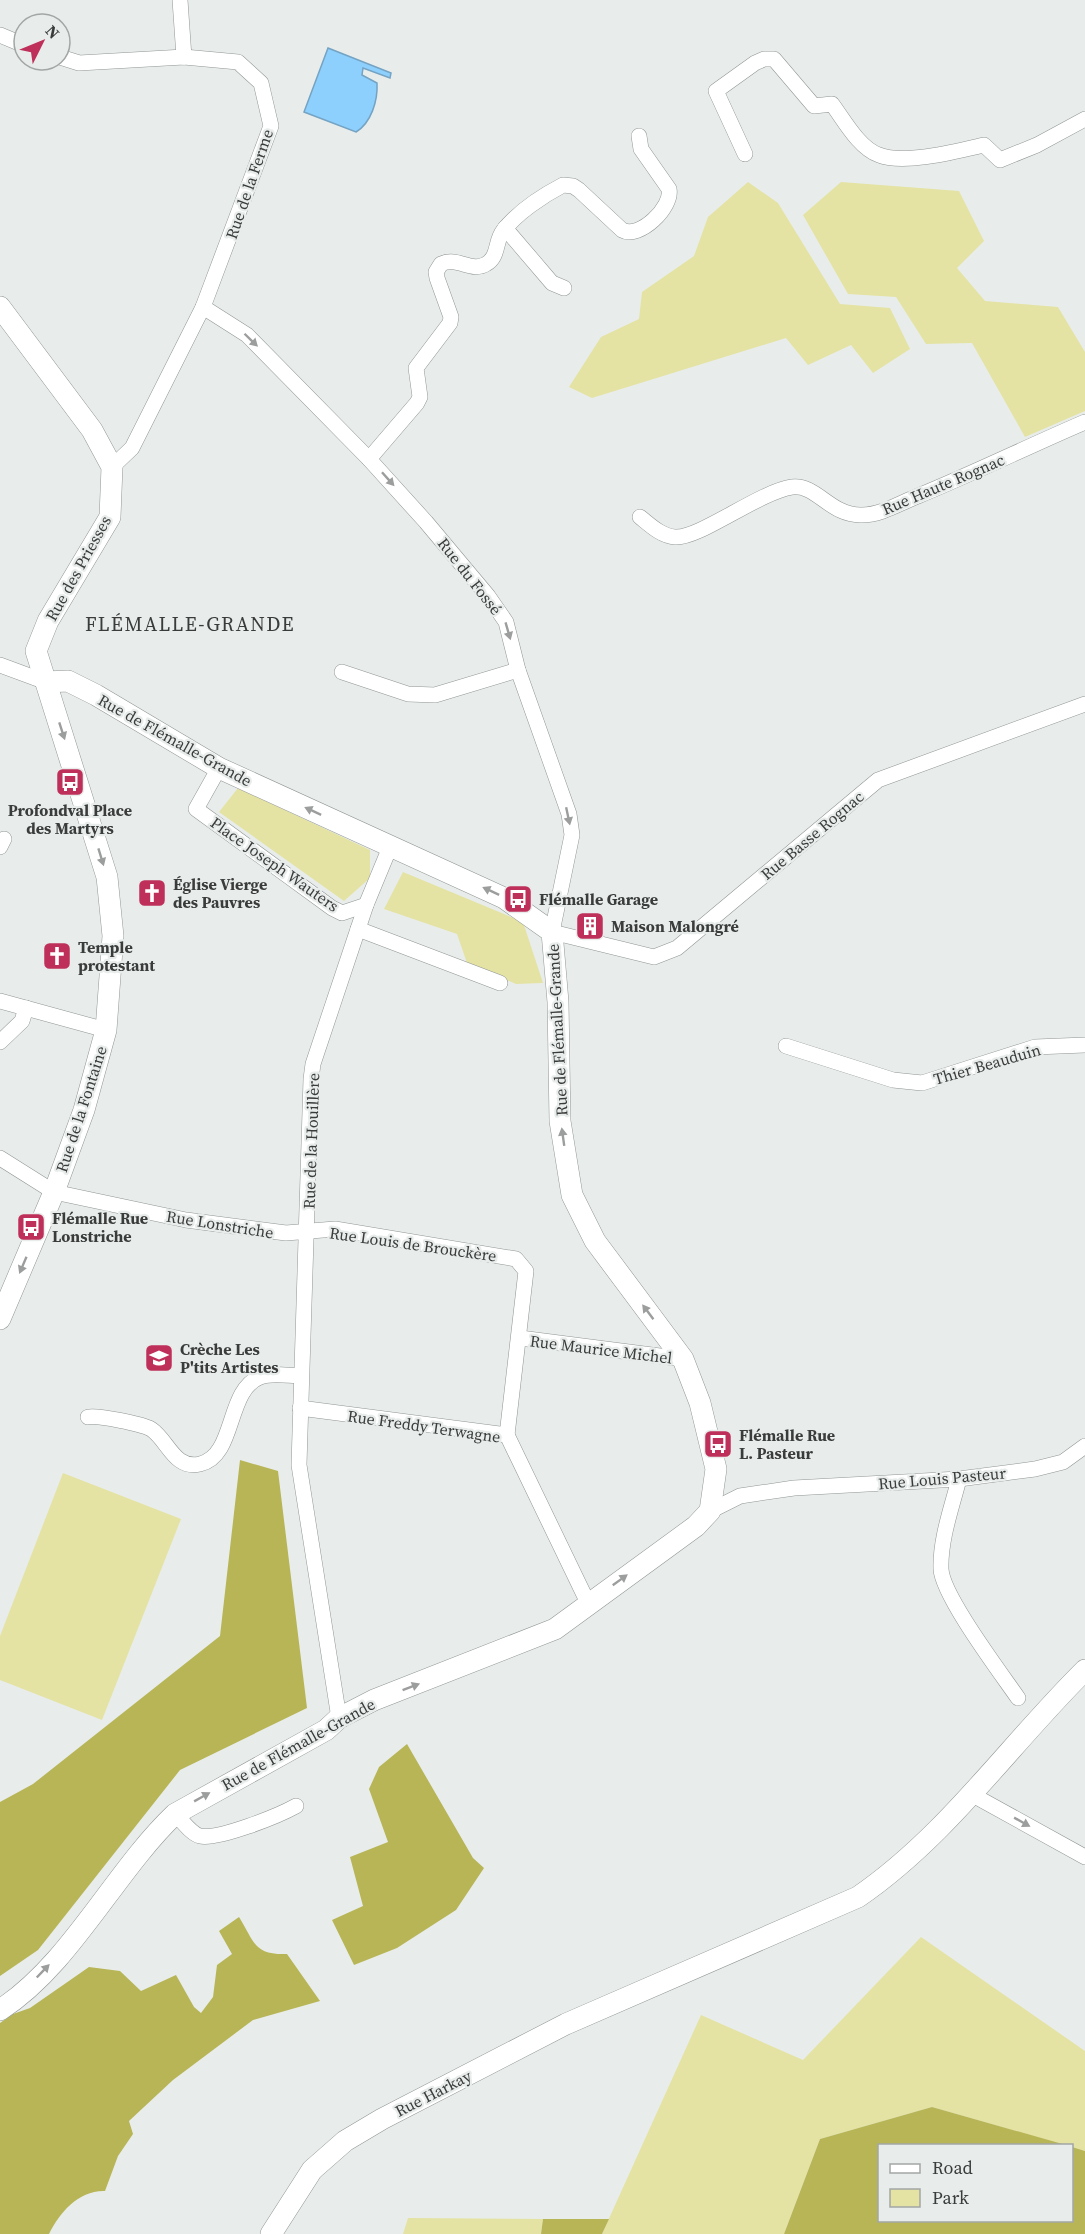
<svg xmlns="http://www.w3.org/2000/svg" width="1085" height="2234" viewBox="0 0 1085 2234" font-family="'Source Serif 4',serif">
	<style>
		.green { fill: #e4e3a3 }
		.forest { fill: #b8b557 }
		.water { fill: #8dcffd; stroke: #74a3c3; stroke-width: 1.5 }
		.lines { fill: none; stroke-linecap: round; stroke-linejoin: round }
		.street-casing { stroke: #909694; stroke-width: 16 }
		.secondary-casing { stroke: #909694; stroke-width: 22 }
		.street { stroke: #fff; stroke-width: 15 }
		.secondary { stroke: #fff; stroke-width: 21 }
		.oneway { fill: #9c9e9d }
		.labels { text-anchor: middle; stroke-width: 4.5; stroke-linejoin: round; paint-order: stroke }
		.street-label { font-size: 16px; fill: #3a3c3b; stroke: #e8edeb }
		.poi-label { font-size: 16px; font-weight: bold; fill: #3a3c3b; stroke: #e8edeb; text-anchor: start }
		.quarter-label { font-size: 20px; letter-spacing: 1.5px; fill: #3a3c3b; stroke: #e8edeb }
	</style>
	<rect width="100%" height="100%" fill="#e8edeb"/>
	<g class="green">
		<polygon points="748,182 778,203 840,304 890,308 910,349 873,373 851,345 808,365 786,338 592,398 569,387 601,337 639,319 642,292 694,256 708,217"/>
		<polygon points="841,182 959,191 984,241 957,268 985,301 1058,307 1085,352 1085,411 1025,437 972,343 926,344 896,297 848,294 803,215"/>
		<polygon points="238,788 370,850 370,878 344,901 219,812"/>
		<polygon points="403,872 523,922 543,983 516,984 467,963 457,934 384,909"/>
		<polygon points="63,1473 181,1519 102,1720 0,1680 0,1636"/>
		<polygon points="921,1937 1085,2051 1085,2151 932,2107 820,2139 784,2234 602,2234 701,2015 803,2060"/>
		<polygon points="408,2218 543,2219 541,2234 403,2234"/>
	</g>
	<g class="forest">
		<polygon points="240,1460 278,1471 307,1708 180,1770 38,1950 0,1976 0,1802 33,1784 220,1636"/>
		<polygon points="407,1744 473,1858 484,1868 456,1910 397,1948 354,1965 332,1920 363,1906 350,1857 388,1842 369,1789 379,1767"/>
		<path d="M 239,1917 C 255,1943 254,1955 287,1954 L 320,2001 L 253,2020 L 173,2080 L 129,2121 L 133,2134 L 118,2156 L 105,2191 C 79,2190 60,2212 49,2234 L 0,2234 L 0,2023 L 13,2014 L 30,2008 L 89,1967 L 120,1971 L 141,1991 L 176,1975 L 194,2007 L 201,2013 L 213,1997 L 217,1965 L 232,1954 L 219,1931 Z"/>
		<polygon points="932,2107 1066,2145 880,2146 880,2220 1072,2220 1072,2147 1085,2151 1085,2234 784,2234 820,2139"/>
		<polygon points="543,2219 609,2219 602,2234 541,2234"/>
	</g>
	<path class="water" d="M 328,48 L 391,73 L 390,78 L 363,68 L 362,75 L 377,83 C 378,101 371,123 356,132 L 304,112 Z"/>
	<g class="lines">
		<g class="street-casing">
			<g id="street">
				<polyline points="180,0 184,57"/>
				<polyline points="0,35 24,45"/>
				<polyline points="60,57 79,63 184,57 238,62 261,83 271,126 203,307 132,448 112,467"/>
				<path d="M 745,154 L 716,91 L 755,63 L 764,59 L 774,59 L 814,106 L 832,104 C 844,120 859,148 879,155 C 904,165 958,151 984,145 L 1000,160 L 1037,145 L 1085,119"/>
				<polyline points="505,228 552,283 564,288"/>
				<polyline points="203,307 247,335 369,459 426,522 488,596 506,622 518,670 569,814 572,835 552,932 654,957 677,948 878,780 1085,704"/>
				<path d="M 369,459 L 417,403 L 420,397 L 416,368 L 450,323 L 451,317 L 437,278 L 436,272 L 441,264 C 458,256 471,273 486,264 C 499,257 495,241 503,231 C 517,213 542,196 563,185 L 573,186 L 579,190 L 622,230 C 639,240 673,207 669,189 L 641,149 L 639,136"/>
				<path d="M 640,517 C 650,525 661,536 675,537 C 699,539 759,492 792,487 C 817,484 830,516 862,515 C 881,515 900,503 918,496 C 974,473 1029,446 1085,422"/>
				<polyline points="0,665 46,682"/>
				<polyline points="342,672 408,694 435,695 518,670"/>
				<polyline points="219,768 196,809 332,908 342,913 366,905"/>
				<polyline points="0,847 4,839"/>
				<polyline points="358,929 500,983"/>
				<polyline points="0,1001 106,1030"/>
				<polyline points="0,1042 22,1021 26,1008"/>
				<polyline points="786,1046 893,1080 922,1083 1035,1047 1085,1045"/>
				<polyline points="0,1158 54,1192 186,1220 286,1233 335,1229 516,1259 526,1271 507,1435"/>
				<polyline points="520,1338 683,1359"/>
				<polyline points="300,1408 507,1435"/>
				<path d="M 88,1417 C 98,1415 142,1424 151,1429 C 168,1440 174,1470 200,1464 C 236,1456 226,1390 260,1377 C 272,1372 289,1376 301,1376"/>
				<polyline points="507,1435 588,1603"/>
				<path d="M 959,1479 C 952,1507 940,1539 941,1569 C 942,1595 1000,1672 1018,1698"/>
				<polyline points="710,1511 740,1496 794,1488 959,1479 1035,1469 1063,1462 1085,1446"/>
				<polyline points="339,1718 299,1465 311,1079 313,1064 366,905 390,847"/>
				<polyline points="971,1794 1085,1857"/>
				<path d="M 175,1814 C 182,1820 191,1834 200,1836 C 218,1840 278,1816 296,1806"/>
			</g>
		</g>
		<g class="secondary-casing">
			<g id="secondary">
				<polyline points="0,307 92,430 112,467 110,517 48,621 36,651 107,877 113,936 106,1030 84,1110 54,1192 0,1319"/>
				<path d="M 0,2010 C 71,1964 114,1872 175,1814 L 326,1730 L 339,1718 L 374,1700 L 555,1629 L 696,1526 L 710,1511 L 716,1469 L 700,1403 L 683,1359 L 595,1241 L 572,1195 L 560,1121 L 558,1002 L 552,932 L 504,898 L 219,768 L 96,695 L 68,681 L 46,682"/>
				<path d="M 271,2234 L 312,2170 L 345,2141 L 382,2119 L 566,2024 L 858,1897 C 947,1836 1009,1745 1085,1670"/>
			</g>
		</g>
		<use href="#street" class="street"/>
		<use href="#secondary" class="secondary"/>
	</g>
	<defs><path id="oneway-solid" d="M-6-.8H1V-3.2L6.5 0L1 3.2V.8H-6Z" transform="scale(1.5)"/></defs>
	<g class="oneway">
		<use href="#oneway-solid" transform="translate(251 340) rotate(44)"/>
		<use href="#oneway-solid" transform="translate(388 479) rotate(48)"/>
		<use href="#oneway-solid" transform="translate(508 631) rotate(74)"/>
		<use href="#oneway-solid" transform="translate(62 731) rotate(72)"/>
		<use href="#oneway-solid" transform="translate(313 811) rotate(-155)"/>
		<use href="#oneway-solid" transform="translate(568 816) rotate(78)"/>
		<use href="#oneway-solid" transform="translate(101 857) rotate(73)"/>
		<use href="#oneway-solid" transform="translate(491 891) rotate(-155)"/>
		<use href="#oneway-solid" transform="translate(563 1137) rotate(-98)"/>
		<use href="#oneway-solid" transform="translate(23 1265) rotate(113)"/>
		<use href="#oneway-solid" transform="translate(648 1312) rotate(-127)"/>
		<use href="#oneway-solid" transform="translate(620 1580) rotate(-36)"/>
		<use href="#oneway-solid" transform="translate(411 1687) rotate(-21)"/>
		<use href="#oneway-solid" transform="translate(202 1797) rotate(-29)"/>
		<use href="#oneway-solid" transform="translate(1022 1822) rotate(29)"/>
		<use href="#oneway-solid" transform="translate(43 1971) rotate(-46)"/>
	</g>
	<defs>
		<g id="bus-square" transform="scale(1.5)"><rect x="-9" y="-9" width="18" height="18" rx="4" fill="#be2f5a" stroke="#e8edeb"/><path d="M-5-6H5V4H4V6H2V4H-2V6H-4V4H-5ZM-3.5-4V0h7V-4ZM-3.5 1.2v1.5H-2V1.2ZM2 1.2v1.5H3.5V1.2Z" fill="#fff"/></g>
		<g id="church-square" transform="scale(1.5)"><rect x="-9" y="-9" width="18" height="18" rx="4" fill="#be2f5a" stroke="#e8edeb"/><path d="M-1.2-6h2.4v3.5h3.3v2.4h-3.3V6h-2.4V-.1h-3.3v-2.4h3.3Z" fill="#fff"/></g>
		<g id="building-square" transform="scale(1.5)"><rect x="-9" y="-9" width="18" height="18" rx="4" fill="#be2f5a" stroke="#e8edeb"/><path d="M-4-6H4V6H1V3H-1V6H-4ZM-2.5-4.3h1.7v1.8h-1.7ZM.8-4.3h1.7v1.8H.8ZM-2.5-1h1.7V.8h-1.7ZM.8-1h1.7V.8H.8Z" fill="#fff"/></g>
		<g id="school-square" transform="scale(1.5)"><rect x="-9" y="-9" width="18" height="18" rx="4" fill="#be2f5a" stroke="#e8edeb"/><path d="M0-5L7-2L0 1L-7-2ZM-4 1L0 2.5L4 1V4Q0 6-4 4Z" fill="#fff"/></g>
	</defs>
	<g fill-rule="evenodd">
		<use href="#bus-square" x="70" y="782"/>
		<use href="#church-square" x="152" y="893"/>
		<use href="#bus-square" x="518" y="899"/>
		<use href="#building-square" x="590" y="926"/>
		<use href="#church-square" x="57" y="956"/>
		<use href="#bus-square" x="31" y="1227"/>
		<use href="#school-square" x="159" y="1358"/>
		<use href="#bus-square" x="718" y="1444"/>
	</g>
	<g class="labels">
		<g class="street-label">
			<text transform="translate(249 184) rotate(-71)" y="6">Rue de la Ferme</text>
			<text transform="translate(943 484) rotate(-23)" y="6">Rue Haute Rognac</text>
			<text transform="translate(78 568) rotate(-61)" y="6">Rue des Priesses</text>
			<text transform="translate(470 576) rotate(52)" y="6">Rue du Fossé</text>
			<text transform="translate(175 740) rotate(29)" y="6">Rue de Flémalle-Grande</text>
			<text transform="translate(812 835) rotate(-40)" y="6">Rue Basse Rognac</text>
			<text transform="translate(275 864) rotate(35)" y="6">Place Joseph Wauters</text>
			<text transform="translate(557 1030) rotate(-93)" y="6">Rue de Flémalle-Grande</text>
			<text transform="translate(987 1064) rotate(-16)" y="6">Thier Beauduin</text>
			<text transform="translate(81 1109) rotate(-72)" y="6">Rue de la Fontaine</text>
			<text transform="translate(311 1141) rotate(-88)" y="6">Rue de la Houillère</text>
			<text transform="translate(220 1224) rotate(9)" y="6">Rue Lonstriche</text>
			<text transform="translate(413 1244) rotate(8)" y="6">Rue Louis de Brouckère</text>
			<text transform="translate(601 1349) rotate(7)" y="6">Rue Maurice Michel</text>
			<text transform="translate(424 1426) rotate(8)" y="6">Rue Freddy Terwagne</text>
			<text transform="translate(942 1478) rotate(-5)" y="6">Rue Louis Pasteur</text>
			<text transform="translate(298 1744) rotate(-29)" y="6">Rue de Flémalle-Grande</text>
			<text transform="translate(433 2093) rotate(-27)" y="6">Rue Harkay</text>
		</g>
		<g class="poi-label">
			<text x="70" y="816" text-anchor="middle">Profondval Place<tspan x="70" dy="18">des Martyrs</tspan></text>
			<text x="173" y="890">Église Vierge<tspan x="173" dy="18">des Pauvres</tspan></text>
			<text x="539" y="905">Flémalle Garage</text>
			<text x="611" y="932">Maison Malongré</text>
			<text x="78" y="953">Temple<tspan x="78" dy="18">protestant</tspan></text>
			<text x="52" y="1224">Flémalle Rue<tspan x="52" dy="18">Lonstriche</tspan></text>
			<text x="180" y="1355">Crèche Les<tspan x="180" dy="18">P'tits Artistes</tspan></text>
			<text x="739" y="1441">Flémalle Rue<tspan x="739" dy="18">L. Pasteur</tspan></text>
		</g>
		<g class="quarter-label">
			<text x="190" y="631">FLÉMALLE-GRANDE</text>
		</g>
	</g>
	<rect x="878" y="2144" width="195" height="78" fill="#e8edeb" stroke="#a2a6a5" stroke-width="1.5"/>
	<rect x="890" y="2164" width="30" height="9" fill="#ffffff" stroke="#a2a6a5" stroke-width="1.5"/>
	<text x="932" y="2174" font-size="18" fill="#3a3c3b">Road</text>
	<rect x="890" y="2189" width="30" height="18" fill="#e4e3a3" stroke="#a2a6a5" stroke-width="1.5"/>
	<text x="932" y="2204" font-size="18" fill="#3a3c3b">Park</text>
	<g transform="translate(42 42) rotate(47)"><circle r="28" fill="#e8edeb" stroke="#a2a6a5" stroke-width="1.5"/>
	<path d="M0-4.5L10 22L0 15L-10 22Z" fill="#be2f5a"/>
	<text y="-9" font-size="16" font-weight="bold" text-anchor="middle" fill="#3a3c3b">N</text>
	</g>
</svg>
